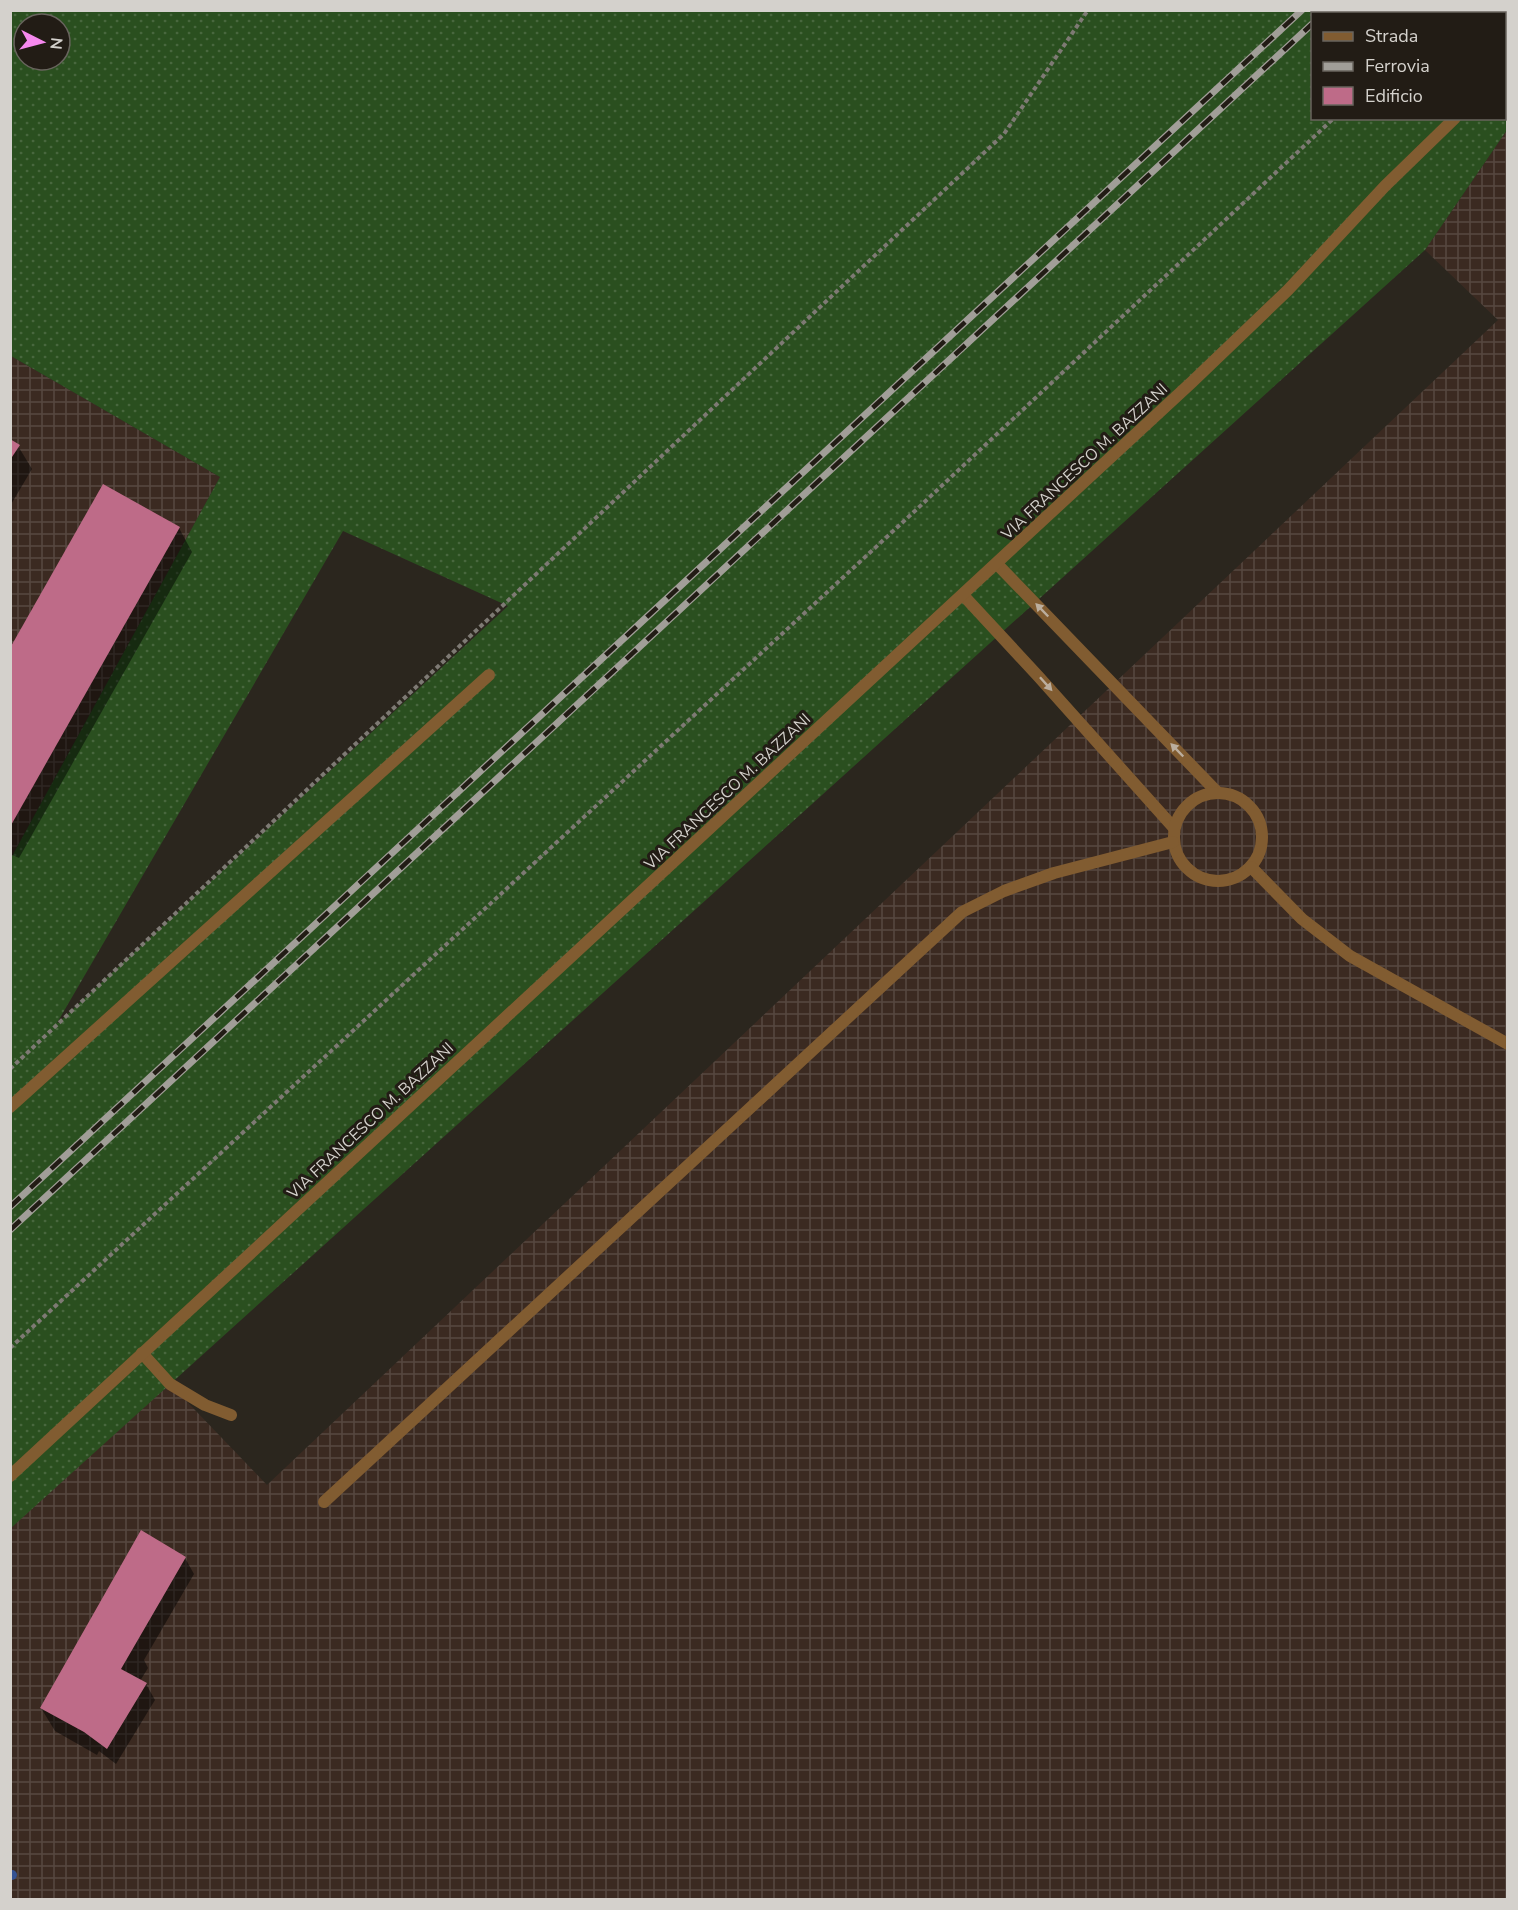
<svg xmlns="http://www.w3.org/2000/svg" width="1518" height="1910" viewBox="0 0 1518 1910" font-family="'Nunito Sans',sans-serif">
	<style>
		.industrial { fill: url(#industrial-grid) }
		.grass { fill: url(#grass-dots); fill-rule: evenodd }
		.shadow { fill: #0007 }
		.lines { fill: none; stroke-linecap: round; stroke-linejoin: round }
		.stream { stroke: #345292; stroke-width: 10 }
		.building { fill: #be6b88 }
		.path { stroke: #7e7a74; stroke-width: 4; stroke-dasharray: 4.5 3; stroke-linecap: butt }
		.service { stroke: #815c31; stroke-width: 12 }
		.minor { stroke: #815c31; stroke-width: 12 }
		.trunk { stroke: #e89c38; stroke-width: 16 }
		.rail-casing { stroke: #a19e98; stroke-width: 7 }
		.rail { stroke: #221c15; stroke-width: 4.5; stroke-dasharray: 14; stroke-linecap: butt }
		.oneway { fill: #bbae9e }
		.labels { text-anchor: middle; stroke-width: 6; stroke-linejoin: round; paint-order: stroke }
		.street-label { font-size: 16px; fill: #d4d1cc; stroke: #221c15 }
	</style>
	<defs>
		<pattern id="industrial-grid" width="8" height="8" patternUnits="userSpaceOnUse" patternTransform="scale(1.5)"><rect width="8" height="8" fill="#3b2a21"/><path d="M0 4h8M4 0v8" fill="none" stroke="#564840"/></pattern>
		<pattern id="grass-dots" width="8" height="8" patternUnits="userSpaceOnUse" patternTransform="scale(1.5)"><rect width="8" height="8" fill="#2a4f1f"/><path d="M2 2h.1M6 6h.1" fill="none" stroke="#48673e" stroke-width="1.8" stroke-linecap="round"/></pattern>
	</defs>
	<rect width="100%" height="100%" fill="#2b261e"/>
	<g class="industrial">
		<polygon points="1507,130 1507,1899 11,1899 10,1528 170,1384 267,1485 1498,320 1425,250"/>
		<polygon points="11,356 220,477 11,858"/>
	</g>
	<path class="grass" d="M 11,11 L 1507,11 L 1507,130 L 1425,250 L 11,1528 L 11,858 L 220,477 L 11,356 ZM 1312,14 L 1504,14 L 1504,118 L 1312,118 ZM 24,24 L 60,24 L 60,60 L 24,60 ZM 343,531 L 508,606 L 58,1023 L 57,1023 Z"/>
	<g class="shadow">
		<polygon points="10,441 18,446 32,469 10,506"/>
		<polygon points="179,528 192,552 19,858 10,854 10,651"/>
		<polygon points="185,1558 194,1574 144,1660 148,1668 140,1681 146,1684 155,1700 116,1764 99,1751 97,1755 55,1731 41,1708"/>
	</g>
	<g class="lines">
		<polyline class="stream" points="10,1875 12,1875"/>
	</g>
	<g class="building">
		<polygon points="10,439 20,445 10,460"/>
		<polygon points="103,484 180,527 10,827 10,648"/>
		<polygon points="141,1530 186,1557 121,1669 147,1683 107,1749 84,1732 40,1708"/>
	</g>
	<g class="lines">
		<g class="path">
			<polyline points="10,1069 1004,134 1088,10"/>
			<polyline points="10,1348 917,509 1334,118"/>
		</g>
		<g class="service">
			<polyline points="997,564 1218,793"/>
			<polyline points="963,595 1038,676 1174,828"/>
			<circle cx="1218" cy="837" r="44"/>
			<polyline points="1251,867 1302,919 1350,956 1508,1044"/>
			<polyline points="10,1107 489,675"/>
			<polyline points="142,1353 170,1384 205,1405 231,1415"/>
			<polyline points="324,1502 962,912 1004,891 1054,873 1173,842"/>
		</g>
		<g class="minor">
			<polyline points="1504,71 1508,68"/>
			<polyline points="10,1476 1192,382 1288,290 1385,186 1455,118"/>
		</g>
		<polyline class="trunk" points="1498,10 1508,14"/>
		<g class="rail-casing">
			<g id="rail">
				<polyline points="1324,14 1327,10"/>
				<polyline points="10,1207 1302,10"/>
				<polyline points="10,1230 1312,24"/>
			</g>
		</g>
		<use href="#rail" class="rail"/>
	</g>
	<defs><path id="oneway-solid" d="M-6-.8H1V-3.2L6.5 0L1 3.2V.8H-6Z" transform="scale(1.5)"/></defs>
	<g class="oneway">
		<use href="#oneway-solid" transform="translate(1042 610) rotate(-134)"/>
		<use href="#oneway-solid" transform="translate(1046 684) rotate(48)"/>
		<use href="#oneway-solid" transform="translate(1177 750) rotate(-134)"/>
	</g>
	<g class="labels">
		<g class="street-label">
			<text transform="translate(1084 461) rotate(-43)" y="6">VIA FRANCESCO M. BAZZANI</text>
			<text transform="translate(727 791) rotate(-43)" y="6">VIA FRANCESCO M. BAZZANI</text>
			<text transform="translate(370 1120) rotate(-43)" y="6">VIA FRANCESCO M. BAZZANI</text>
		</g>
	</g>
	<rect width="1518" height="1910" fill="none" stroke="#d4d1cc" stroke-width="24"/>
	<rect x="1311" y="12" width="195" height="108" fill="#221c15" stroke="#69645e" stroke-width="1.5"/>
	<rect x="1323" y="32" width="30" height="9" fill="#815c31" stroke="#69645e" stroke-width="1.5"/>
	<text x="1365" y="42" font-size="18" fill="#d4d1cc">Strada</text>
	<rect x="1323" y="62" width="30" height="9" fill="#a19e98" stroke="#69645e" stroke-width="1.5"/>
	<text x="1365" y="72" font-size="18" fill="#d4d1cc">Ferrovia</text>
	<rect x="1323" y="87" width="30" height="18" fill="#be6b88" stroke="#69645e" stroke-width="1.5"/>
	<text x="1365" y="102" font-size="18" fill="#d4d1cc">Edificio</text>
	<g transform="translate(42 42) rotate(96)"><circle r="28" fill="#221c15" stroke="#69645e" stroke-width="1.5"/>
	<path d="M0-4.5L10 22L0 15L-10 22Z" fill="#f689ee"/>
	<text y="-9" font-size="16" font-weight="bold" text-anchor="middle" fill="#d4d1cc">N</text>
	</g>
</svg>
